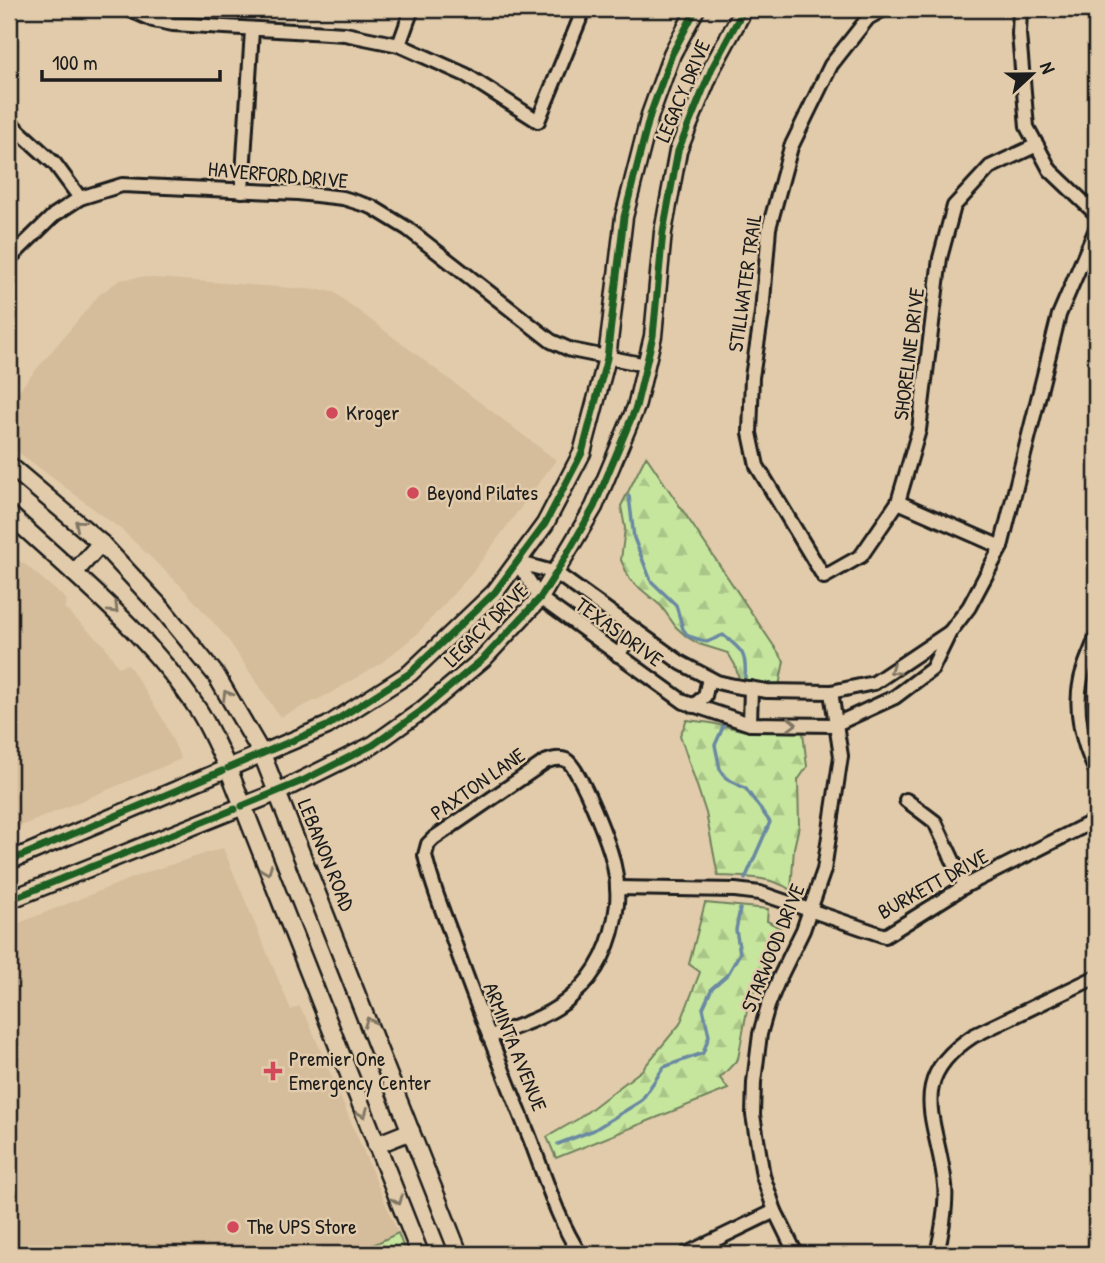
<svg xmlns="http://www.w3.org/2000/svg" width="1105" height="1263" viewBox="0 0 1105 1263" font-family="'Patrick Hand',sans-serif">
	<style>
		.built { fill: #d5bc9a }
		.grass { fill: url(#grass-tufts); stroke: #71815d; stroke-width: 2 }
		.forest { fill: url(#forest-firs); stroke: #71815d; stroke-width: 2 }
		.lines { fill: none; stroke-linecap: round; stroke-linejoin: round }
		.stream { stroke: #6a89a2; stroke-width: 3.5 }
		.minor-casing { stroke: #1c1c1c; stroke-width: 18 }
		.major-casing { stroke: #1c1c1c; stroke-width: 21 }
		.minor { stroke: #e1cbaa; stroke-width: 12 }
		.major { stroke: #e1cbaa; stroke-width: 16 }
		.cycleway-casing { stroke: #e1cbaa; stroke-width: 11 }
		.cycleway { stroke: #1b5e20; stroke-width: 7 }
		.oneway { stroke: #7e7463 }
		.poi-dot { fill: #d1495b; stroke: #e1cbaa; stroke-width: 2.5 }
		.labels { text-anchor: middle; stroke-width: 5; stroke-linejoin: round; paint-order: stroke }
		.street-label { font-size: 21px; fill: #1c1c1c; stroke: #e1cbaa }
		.poi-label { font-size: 21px; fill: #1c1c1c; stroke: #e1cbaa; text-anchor: start }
	</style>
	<defs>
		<pattern id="grass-tufts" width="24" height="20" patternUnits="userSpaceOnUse" patternTransform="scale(1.75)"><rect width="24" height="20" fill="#c6e69e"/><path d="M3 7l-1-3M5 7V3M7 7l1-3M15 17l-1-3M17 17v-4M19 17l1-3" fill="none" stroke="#aac588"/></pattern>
		<pattern id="forest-firs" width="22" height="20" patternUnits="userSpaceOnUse" patternTransform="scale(1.75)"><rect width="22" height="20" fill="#c6e69e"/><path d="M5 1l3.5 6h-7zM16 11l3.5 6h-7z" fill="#aac588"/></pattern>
	</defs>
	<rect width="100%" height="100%" fill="#e1cbaa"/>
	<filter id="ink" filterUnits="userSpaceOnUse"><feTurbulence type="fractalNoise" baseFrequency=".0143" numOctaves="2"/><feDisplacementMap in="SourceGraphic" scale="14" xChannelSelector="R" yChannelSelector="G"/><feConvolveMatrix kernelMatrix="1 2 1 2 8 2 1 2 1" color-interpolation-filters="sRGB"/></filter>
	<g filter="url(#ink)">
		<g class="built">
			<polygon points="141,277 332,291 556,460 472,573 417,634 381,663 329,694 280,717 227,638 182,587 122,530 9,445 9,402 100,294 120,280"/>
			<polygon points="9,554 27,566 67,600 64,608 104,645 118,667 128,664 164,721 181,759 9,831"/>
			<polygon points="223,848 291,1010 299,1006 309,1023 398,1233 354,1254 9,1254 9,927 145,873"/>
		</g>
		<polygon class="grass" points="398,1233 406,1254 354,1254"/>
		<g class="forest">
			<polygon points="646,456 784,661 779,686 739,679 735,665 728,653 699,644 687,637 676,627 661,606 630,580 621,560 625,528 621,506"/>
			<path d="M 687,720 L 711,723 L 750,732 L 803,732 L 807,767 L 798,780 L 799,826 L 794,848 L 791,890 C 770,876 744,877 718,876 L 706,813 L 680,735 Z"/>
			<polygon points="705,903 768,909 767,921 780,928 747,1010 738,1059 720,1078 728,1089 556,1158 547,1137 578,1119 642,1070 680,1024 700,972 689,964"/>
		</g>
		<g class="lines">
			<g class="stream">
				<path d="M 629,496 L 634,538 L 651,581 L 676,605 L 683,629 L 688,636 L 707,642 L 723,635 C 741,649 747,653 745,677"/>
				<polyline points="724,725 715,745 720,769 726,778 746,789 770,822 745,879"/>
				<polyline points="558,1144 594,1130 641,1101 664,1067 703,1053 709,1036 703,1008 712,988 728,974 740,953 736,930 740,909"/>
			</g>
			<g class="minor-casing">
				<g id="minor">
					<polyline points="128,9 153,20 173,24 345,34 399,45 466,75 538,121 584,9"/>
					<polyline points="884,9 868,18 831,65 791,147 769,228 762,313 752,377 750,433 757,466 824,577 861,556 898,502 919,430 940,258 954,206 990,167 1037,145"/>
					<polyline points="1020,9 1019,34 1027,127 1050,170 1096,214"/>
					<polyline points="399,45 412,9"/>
					<polyline points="9,122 55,164 80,198"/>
					<polyline points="242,191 252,30"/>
					<polyline points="9,259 54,215 80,198 122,185 298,193 343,198 372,207 408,229 551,341 571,350 646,365"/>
					<polyline points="898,502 1001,547"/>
					<polyline points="517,562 540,598 684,702 750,724 834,725 895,697 932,669 950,632 969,607 1001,547 1059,315 1096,229"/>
					<polyline points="517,562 556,573 681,663 717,682 734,686 767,691 831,692 874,683 950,632"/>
					<path d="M 1096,637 C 1092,650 1084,665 1081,679 C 1074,709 1082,743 1096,771"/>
					<polyline points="618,655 635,630"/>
					<polyline points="693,706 705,696 709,678"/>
					<polyline points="750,724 751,688"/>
					<polyline points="906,800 935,822 965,886"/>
					<polyline points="617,888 735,890 760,893 885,936 965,886 1096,820"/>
					<path d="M 489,1037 C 517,1026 548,1018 571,997 C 599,973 613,940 617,904 C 618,891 617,878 614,866 C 611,848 580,767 566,760 C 559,757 552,759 545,762 L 434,838 L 428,844 L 425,855 C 431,883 442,910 452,936 C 474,1000 500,1063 525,1126 C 543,1169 555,1216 580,1254"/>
					<polyline points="686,1254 775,1211"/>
					<polyline points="796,1254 775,1211 763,1176 753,1115 754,1082 760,1034 768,1006 778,981 803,930 824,870 841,756 831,692"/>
					<path d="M 937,1254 C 942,1232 947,1207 945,1185 C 938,1121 904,1081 973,1036 L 1096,977"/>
				</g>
			</g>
			<g class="major-casing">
				<g id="major">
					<polyline points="9,465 101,543 164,611 216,675 262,754 459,1254"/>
					<path d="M 9,514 C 76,576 148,633 199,711 C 210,728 218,749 228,768 L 420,1254"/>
					<polyline points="74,573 101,543"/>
					<polyline points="9,861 327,726 410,673 495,592 545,524 582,453 607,358 624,217 650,115 672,54 696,9"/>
					<polyline points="9,900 278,792 373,745 421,711 484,658 540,598 594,507 636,407 653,336 663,232 678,151 712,68 744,9"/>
					<polyline points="376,1145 411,1131"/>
				</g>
			</g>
			<use href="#minor" class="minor"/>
			<use href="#major" class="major"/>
			<g class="cycleway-casing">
				<g id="cycleway">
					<polyline points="228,768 327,726 410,673 495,592 545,524 582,453 607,358 624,217 650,115 672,54 696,9"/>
					<polyline points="242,806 302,781 373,745 421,711 484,658 540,598 556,573 594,507 636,407 653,336 663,232 678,151 712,68 744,9"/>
					<polyline points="9,861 222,771"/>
					<polyline points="9,900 235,809"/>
				</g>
			</g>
			<use href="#cycleway" class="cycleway"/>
		</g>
		<defs><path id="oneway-chevron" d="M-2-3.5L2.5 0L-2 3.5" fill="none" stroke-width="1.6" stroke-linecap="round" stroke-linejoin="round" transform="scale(1.75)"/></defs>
		<g class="oneway">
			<use href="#oneway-chevron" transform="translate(79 524) rotate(-139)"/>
			<use href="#oneway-chevron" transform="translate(114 609) rotate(44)"/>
			<use href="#oneway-chevron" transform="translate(894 670) rotate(146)"/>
			<use href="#oneway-chevron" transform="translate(227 695) rotate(-121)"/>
			<use href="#oneway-chevron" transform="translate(792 724) rotate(1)"/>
			<use href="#oneway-chevron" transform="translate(267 870) rotate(69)"/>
			<use href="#oneway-chevron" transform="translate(369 1022) rotate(-111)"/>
			<use href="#oneway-chevron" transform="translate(363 1113) rotate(68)"/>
			<use href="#oneway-chevron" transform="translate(398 1200) rotate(68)"/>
		</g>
	</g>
	<g class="poi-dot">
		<circle cx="332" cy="413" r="7"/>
		<circle cx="413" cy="493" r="7"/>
		<path d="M269.5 1060.5h7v7h7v7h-7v7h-7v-7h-7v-7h7z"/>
		<circle cx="233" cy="1227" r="7"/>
	</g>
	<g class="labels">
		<g class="street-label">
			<text transform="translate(683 91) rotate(-67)" y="7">LEGACY DRIVE</text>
			<text transform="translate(278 175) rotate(5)" y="7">HAVERFORD DRIVE</text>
			<text transform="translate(745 283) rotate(-82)" y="7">STILLWATER TRAIL</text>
			<text transform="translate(909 354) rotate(-83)" y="7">SHORELINE DRIVE</text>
			<text transform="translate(486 625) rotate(-45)" y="7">LEGACY DRIVE</text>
			<text transform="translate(619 632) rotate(36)" y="7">TEXAS DRIVE</text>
			<text transform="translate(478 784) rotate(-35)" y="7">PAXTON LANE</text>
			<text transform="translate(326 855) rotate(68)" y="7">LEBANON ROAD</text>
			<text transform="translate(933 884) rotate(-29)" y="7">BURKETT DRIVE</text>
			<text transform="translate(773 948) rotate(-68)" y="7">STARWOOD DRIVE</text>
			<text transform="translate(515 1047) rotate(68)" y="7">ARMINTA AVENUE</text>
		</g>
		<g class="poi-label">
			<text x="346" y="420">Kroger</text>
			<text x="427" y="500">Beyond Pilates</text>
			<text x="289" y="1066">Premier One<tspan x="289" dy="24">Emergency Center</tspan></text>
			<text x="247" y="1234">The UPS Store</text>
		</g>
	</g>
	<rect width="1105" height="1263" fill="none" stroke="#e1cbaa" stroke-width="35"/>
	<rect x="18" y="18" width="1070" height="1228" fill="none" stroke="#1c1c1c" stroke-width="2.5" filter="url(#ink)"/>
	<g transform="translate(1032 74) rotate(68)" stroke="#e1cbaa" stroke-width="5" paint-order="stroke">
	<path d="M0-5L12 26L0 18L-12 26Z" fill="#1c1c1c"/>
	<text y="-10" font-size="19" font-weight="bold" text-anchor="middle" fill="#1c1c1c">N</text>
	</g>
	<path d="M42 70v10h178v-10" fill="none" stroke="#1c1c1c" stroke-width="3.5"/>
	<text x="52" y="70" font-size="21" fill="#1c1c1c" stroke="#e1cbaa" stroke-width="5" paint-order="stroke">100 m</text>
</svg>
